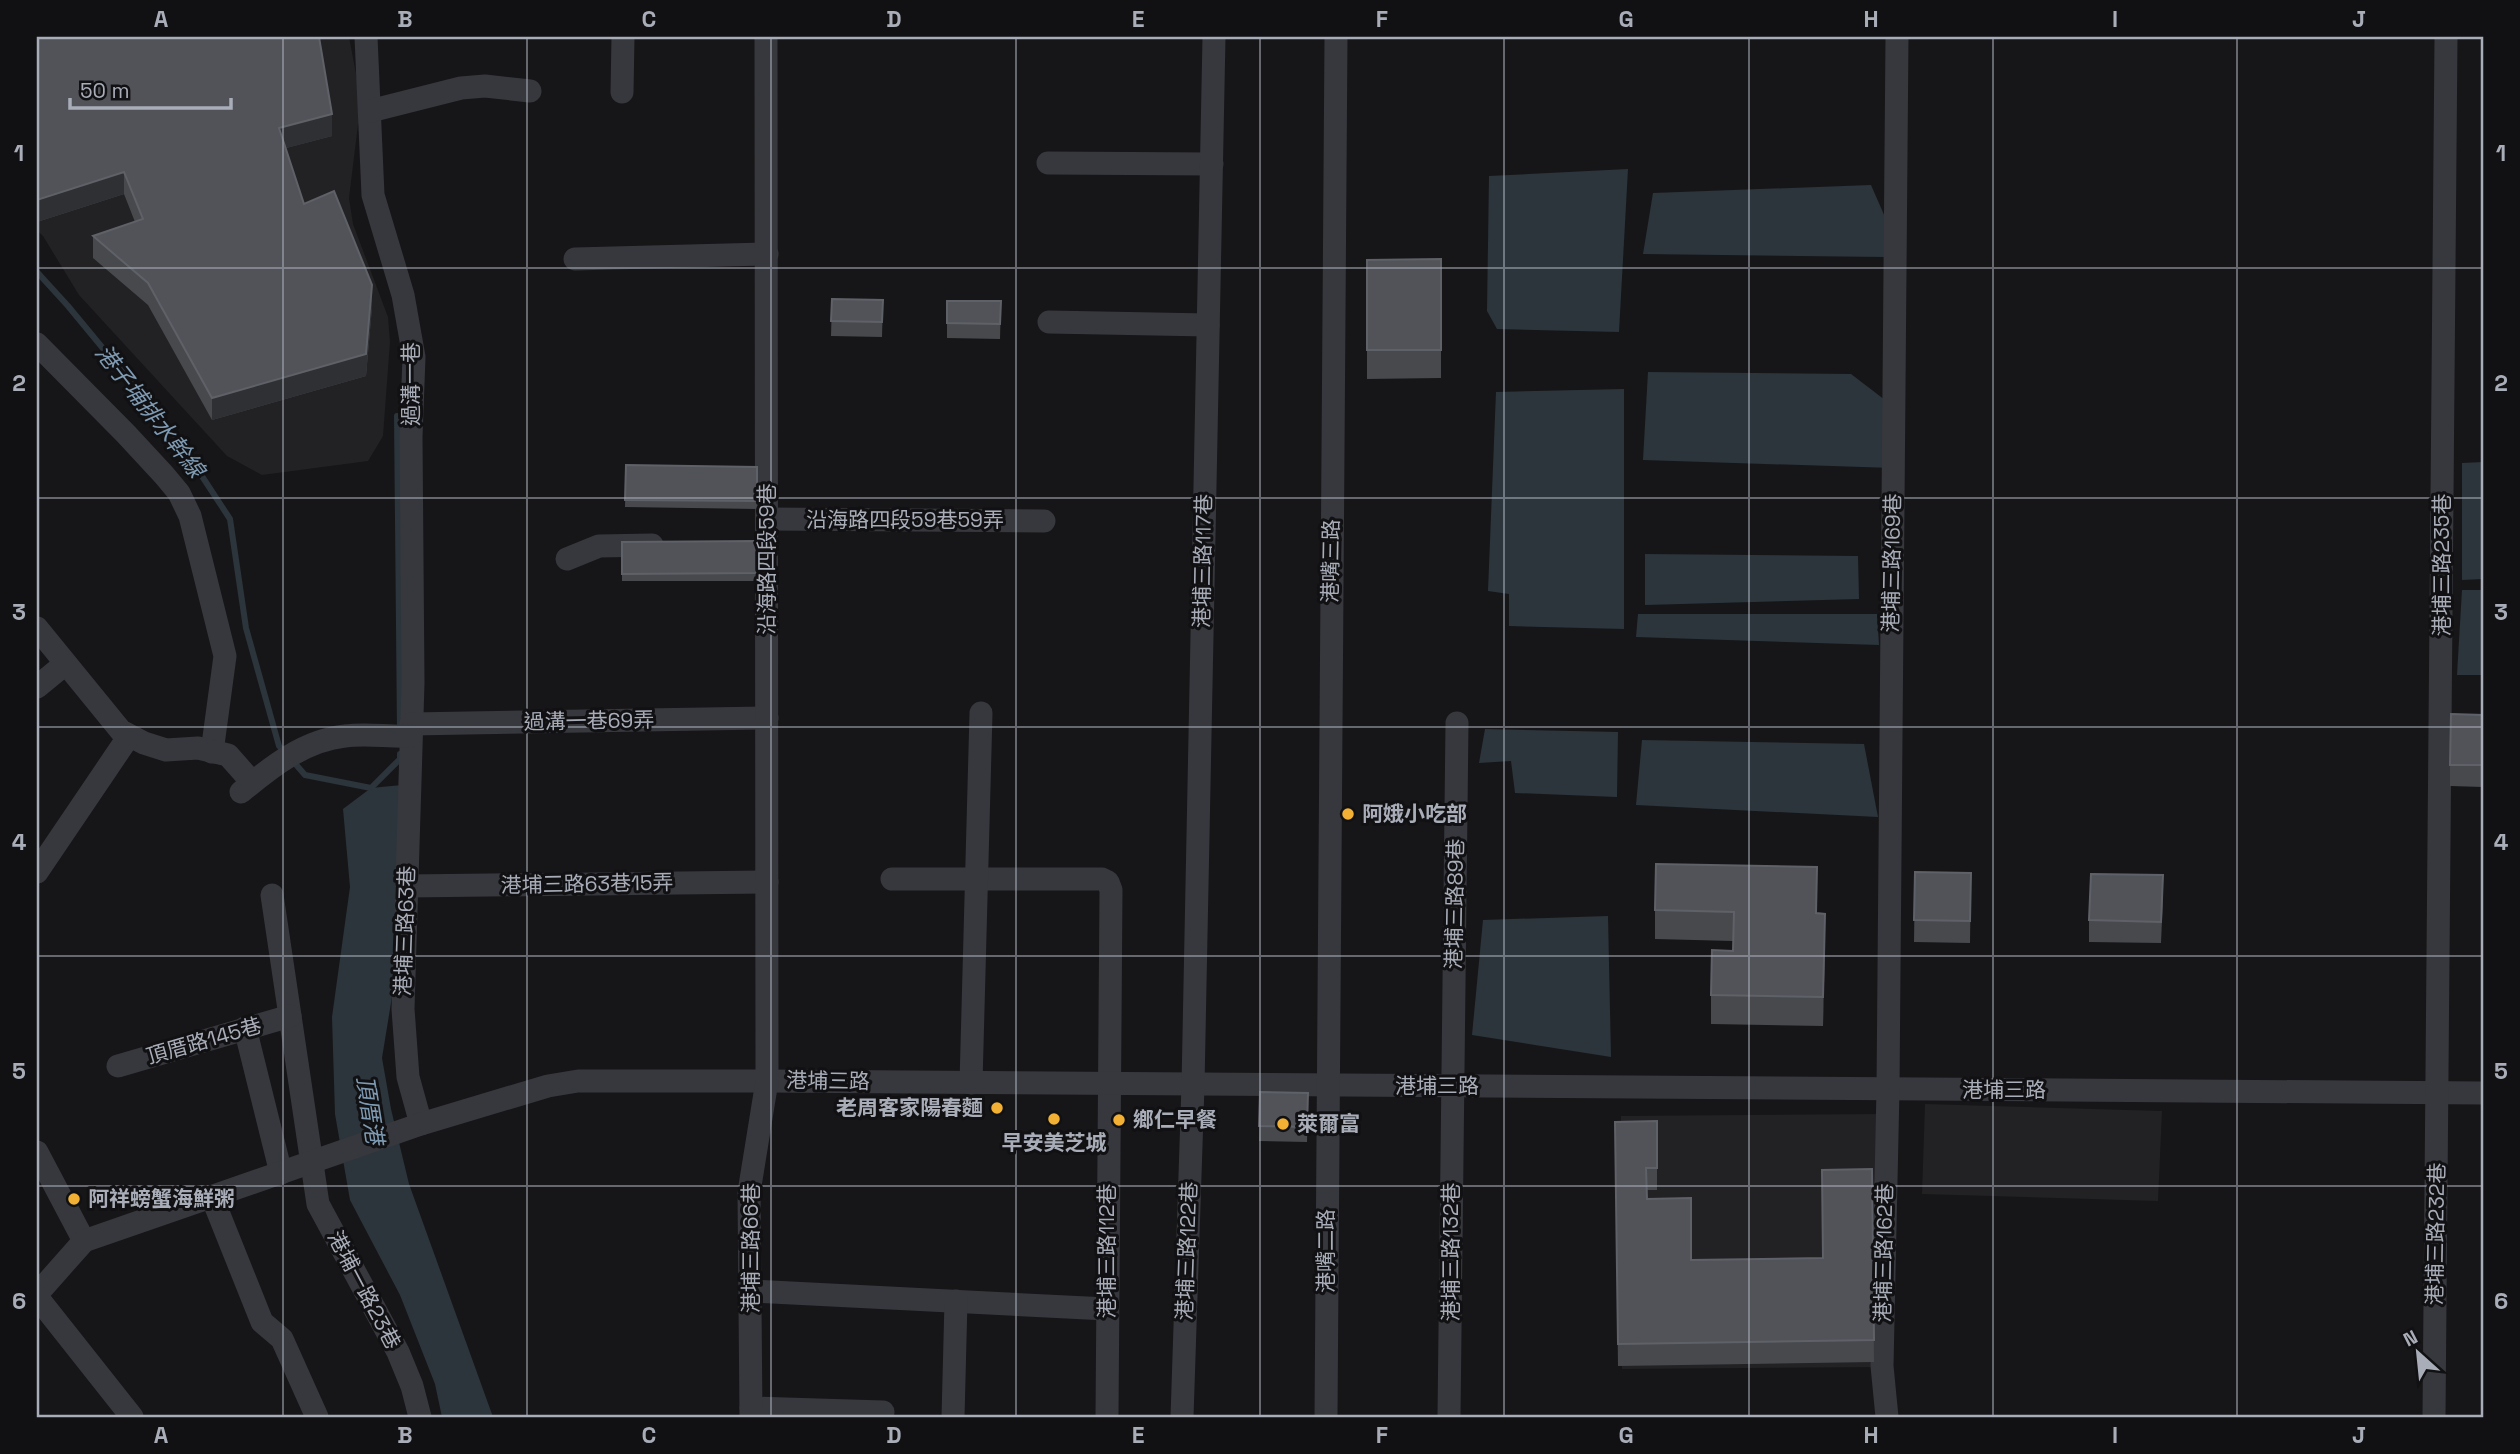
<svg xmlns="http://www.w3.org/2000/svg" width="2520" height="1454" viewBox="0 0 2520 1454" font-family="'Space Grotesk','Noto Sans TC',sans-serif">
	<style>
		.built { fill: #222225 }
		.water { fill: #2c353c }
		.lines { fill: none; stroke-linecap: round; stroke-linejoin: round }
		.stream { stroke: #2c353c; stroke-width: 6 }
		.minor { stroke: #37383d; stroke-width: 23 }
		.wall { fill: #47494d }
		.shaded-wall { fill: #2f3033 }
		.building { fill: #525359; stroke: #5f6168; stroke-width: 2 }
		.grid { fill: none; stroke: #a8adb8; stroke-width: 2; stroke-opacity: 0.55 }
		.poi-dot { fill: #f2b134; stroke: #111113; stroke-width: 2.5 }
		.labels { text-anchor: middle; stroke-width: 6; stroke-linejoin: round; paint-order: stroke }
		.street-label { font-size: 21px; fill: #a8adb8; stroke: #111113 }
		.poi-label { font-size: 21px; font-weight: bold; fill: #a8adb8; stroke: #111113; text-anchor: start }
		.water-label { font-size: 23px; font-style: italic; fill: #7f9bb3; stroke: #111113 }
		.neatline { fill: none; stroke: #a8adb8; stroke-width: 2.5 }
		.grid-label { font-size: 23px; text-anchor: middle; font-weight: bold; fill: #a8adb8 }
	</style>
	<rect width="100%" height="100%" fill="#161618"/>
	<g class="built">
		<polygon points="37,37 349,37 361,100 349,198 353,224 388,317 390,342 383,436 368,461 262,475 227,456 79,295 43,236 37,230"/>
		<polygon points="1925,1104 2162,1111 2158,1201 1922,1194"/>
		<polygon points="1886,1114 1887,1367 1622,1369 1621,1116"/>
	</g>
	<g class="water">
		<polygon points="1628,169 1619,332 1497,329 1487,311 1489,176"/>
		<polygon points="1871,185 1885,217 1885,257 1643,254 1653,193"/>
		<polygon points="1648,372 1851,374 1885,400 1893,468 1643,460"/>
		<polygon points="1624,389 1624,629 1509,626 1509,594 1488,591 1496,392"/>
		<polygon points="2483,462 2483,579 2462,580 2462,463"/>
		<polygon points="1645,554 1858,556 1859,599 1645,605"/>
		<polygon points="2462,590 2483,590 2483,675 2457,675"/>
		<polygon points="1638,614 1877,614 1879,645 1636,637"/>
		<polygon points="1485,729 1618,732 1617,797 1515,793 1511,761 1479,763"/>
		<polygon points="1642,740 1864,744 1878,817 1636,805"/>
		<polygon points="402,785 406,911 382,1058 391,1109 409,1184 493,1417 442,1417 435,1384 400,1295 350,1200 335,1114 332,1017 350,887 343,809 371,788"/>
		<polygon points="1608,916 1611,1057 1472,1035 1483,920"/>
	</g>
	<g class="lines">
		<g class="stream">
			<polyline points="37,272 68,306 177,438 230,519 246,628 279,746 285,752"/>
			<polyline points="397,416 400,729"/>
			<polyline points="292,760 305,775 371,788 400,759 400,754"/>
		</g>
		<g class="minor">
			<polyline points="366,37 373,195 403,295 414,357 411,437 413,683 403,1009 408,1077 421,1124"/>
			<polyline points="622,92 623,37"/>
			<polyline points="370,111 461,88 485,86 530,91"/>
			<polyline points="1048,163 1212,164"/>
			<polyline points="575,259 767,254"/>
			<polyline points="1049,322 1208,325"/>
			<polyline points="37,344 126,434 164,475 179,493 190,516 225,656 212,752"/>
			<polyline points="767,519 1044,521"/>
			<polyline points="567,559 599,546 652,545"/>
			<polyline points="37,628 121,731 144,743 166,750 198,748 228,755 252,782"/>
			<polyline points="37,687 65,664"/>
			<polyline points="411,724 767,718"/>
			<path d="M 241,792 C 271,767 305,740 345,736 C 366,733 389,737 410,736"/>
			<polyline points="37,872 129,736"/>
			<polyline points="892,879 1102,879 1108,882 1111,890 1107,1417"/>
			<polyline points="407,886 767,882"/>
			<polyline points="272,895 318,1204 398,1352 412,1386 420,1417"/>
			<polyline points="245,1028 281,1173"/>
			<polyline points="118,1066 290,1016"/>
			<polyline points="971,1083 981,713"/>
			<polyline points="37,1152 84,1241"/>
			<polyline points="212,1197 262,1322 282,1339 317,1417"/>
			<polyline points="751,1291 1107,1309"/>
			<polyline points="37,1294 84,1241 421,1124 548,1086 578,1081 767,1081 2483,1093"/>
			<polyline points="37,1297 132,1417"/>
			<polyline points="751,1408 883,1412"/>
			<polyline points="751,1417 749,1192 767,1081 766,37"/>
			<polyline points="953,1417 956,1301"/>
			<polyline points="1182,1417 1193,1085 1214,37"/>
			<polyline points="1326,1417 1336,37"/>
			<polyline points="1449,1417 1457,723"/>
			<polyline points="1887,1417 1882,1366 1888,1089 1897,37"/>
			<polyline points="2434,1417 2446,37"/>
		</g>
	</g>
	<g class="wall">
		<polygon points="37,37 332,136 286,148 304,204 372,307 366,376 212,420 148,305 93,258 93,236 135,222 124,194 37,222"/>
		<polygon points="1441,259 1441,378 1367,379 1367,260"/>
		<polygon points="832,299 883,300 882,337 831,336"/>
		<polygon points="947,301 1001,301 1000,339 947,338"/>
		<polygon points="626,465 757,467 757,509 625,507"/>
		<polygon points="756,541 756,581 622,581 622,542"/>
		<polygon points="2483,715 2483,787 2450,786 2450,765"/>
		<polygon points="1915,872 1971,873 1970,943 1914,942"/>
		<polygon points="2163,897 2161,943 2089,942 2089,920"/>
		<polygon points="1655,910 1817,913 1825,942 1823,1026 1711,1024 1711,995 1733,951 1733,941 1655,939"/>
		<polygon points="1260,1092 1308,1093 1307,1142 1259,1141"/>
		<polygon points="1657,1121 1657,1190 1647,1190 1647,1199 1691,1260 1823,1258 1872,1169 1874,1362 1618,1366 1615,1122"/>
	</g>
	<g class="shaded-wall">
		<polygon points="332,114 332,136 279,150 279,128"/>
		<polygon points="124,172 124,194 37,222 37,200"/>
		<polygon points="372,285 372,307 366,376 212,420 212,398"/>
		<polygon points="1825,914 1825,942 1823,1026 1823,997"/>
	</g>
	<g class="building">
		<polygon points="37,37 319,37 332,114 279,128 304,204 334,191 372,285 366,354 212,398 148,283 93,236 143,219 124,172 37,200"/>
		<polygon points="1441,259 1441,350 1367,350 1367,260"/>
		<polygon points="832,299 883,300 882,322 831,321"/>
		<polygon points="947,301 1001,301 1000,324 947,323"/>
		<polygon points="626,465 757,467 757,501 625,500"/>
		<polygon points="756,541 756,573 622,574 622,542"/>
		<polygon points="2451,714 2483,715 2483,765 2450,765"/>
		<polygon points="1656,864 1817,867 1816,913 1825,914 1823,997 1711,995 1712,950 1733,951 1734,912 1655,910"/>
		<polygon points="1915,872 1971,873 1970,921 1914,920"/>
		<polygon points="2091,874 2163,875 2161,922 2089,920"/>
		<polygon points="1260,1092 1308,1093 1307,1127 1259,1126"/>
		<polygon points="1657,1121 1657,1168 1646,1168 1647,1199 1691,1198 1691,1260 1823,1258 1822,1170 1872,1169 1874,1340 1618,1344 1615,1122"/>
	</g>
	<path class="grid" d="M 283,37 L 283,1417M 527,37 L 527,1417M 771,37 L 771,1417M 1016,37 L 1016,1417M 1260,37 L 1260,1417M 1504,37 L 1504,1417M 1749,37 L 1749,1417M 1993,37 L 1993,1417M 2237,37 L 2237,1417M 37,268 L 2483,268M 37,498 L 2483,498M 37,727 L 2483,727M 37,956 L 2483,956M 37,1186 L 2483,1186"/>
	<g class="poi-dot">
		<circle cx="1348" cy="814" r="7"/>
		<circle cx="997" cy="1108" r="7"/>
		<circle cx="1054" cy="1119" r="7"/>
		<circle cx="1119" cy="1120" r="7"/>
		<circle cx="1283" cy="1124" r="7"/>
		<circle cx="74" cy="1199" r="7"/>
	</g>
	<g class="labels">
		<g class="street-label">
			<text transform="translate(411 384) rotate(-90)" y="7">過溝一巷</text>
			<text x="905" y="527">沿海路四段59巷59弄</text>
			<text transform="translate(767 559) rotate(-90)" y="7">沿海路四段59巷</text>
			<text transform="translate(1203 561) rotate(-89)" y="7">港埔三路117巷</text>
			<text transform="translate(1331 561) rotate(-89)" y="7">港嘴三路</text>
			<text transform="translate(1892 563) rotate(-89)" y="7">港埔三路169巷</text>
			<text transform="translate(2442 565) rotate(-90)" y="7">港埔三路235巷</text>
			<text transform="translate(589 721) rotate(-1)" y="7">過溝一巷69弄</text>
			<text transform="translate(587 884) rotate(-1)" y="7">港埔三路63巷15弄</text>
			<text transform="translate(1455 904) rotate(-89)" y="7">港埔三路89巷</text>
			<text transform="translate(405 931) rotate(-88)" y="7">港埔三路63巷</text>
			<text transform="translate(204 1041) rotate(-16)" y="7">頂厝路145巷</text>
			<text transform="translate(828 1081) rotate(1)" y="7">港埔三路</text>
			<text x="1437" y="1093">港埔三路</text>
			<text x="2004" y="1097">港埔三路</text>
			<text transform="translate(2436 1234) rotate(-89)" y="7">港埔三路232巷</text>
			<text transform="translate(751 1248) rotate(-90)" y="7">港埔三路66巷</text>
			<text transform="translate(1107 1251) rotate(-90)" y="7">港埔三路112巷</text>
			<text transform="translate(1187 1251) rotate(-88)" y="7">港埔三路122巷</text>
			<text transform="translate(1326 1251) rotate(-90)" y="7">港嘴二路</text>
			<text transform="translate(1451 1252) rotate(-90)" y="7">港埔三路132巷</text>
			<text transform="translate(1884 1253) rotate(-89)" y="7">港埔三路162巷</text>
			<text transform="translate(364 1290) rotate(62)" y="7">港埔一路23巷</text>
		</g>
		<g class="poi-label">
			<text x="1362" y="821">阿娥小吃部</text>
			<text x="983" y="1115" text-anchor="end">老周客家陽春麵</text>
			<text x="1133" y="1127">鄉仁早餐</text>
			<text x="1297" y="1131">萊爾富</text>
			<text x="1054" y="1150" text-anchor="middle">早安美芝城</text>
			<text x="88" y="1206">阿祥螃蟹海鮮粥</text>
		</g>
		<g class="water-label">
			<text transform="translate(150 411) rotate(52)" y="8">港子埔排水幹線</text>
			<text transform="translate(370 1110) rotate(81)" y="8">頂厝港</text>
		</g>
	</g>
	<rect width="2520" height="1454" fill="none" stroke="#111113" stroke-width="77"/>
	<g transform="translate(2418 1353) rotate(333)" stroke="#111113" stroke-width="5" paint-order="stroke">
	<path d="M0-5L12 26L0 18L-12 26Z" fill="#a8adb8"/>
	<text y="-10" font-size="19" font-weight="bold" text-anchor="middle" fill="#a8adb8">N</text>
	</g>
	<path d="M70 98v10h161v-10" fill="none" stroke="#a8adb8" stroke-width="3.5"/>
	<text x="80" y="98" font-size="21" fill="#a8adb8" stroke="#111113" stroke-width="5" paint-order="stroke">50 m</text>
	<rect x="38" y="38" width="2444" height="1378" class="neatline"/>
	<g class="grid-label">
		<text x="161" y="27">A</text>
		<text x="405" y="27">B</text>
		<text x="649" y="27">C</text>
		<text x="894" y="27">D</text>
		<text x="1138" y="27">E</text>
		<text x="1382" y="27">F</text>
		<text x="1626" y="27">G</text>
		<text x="1871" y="27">H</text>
		<text x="2115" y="27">I</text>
		<text x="2359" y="27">J</text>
		<text x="19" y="161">1</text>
		<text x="2501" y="161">1</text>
		<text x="19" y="391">2</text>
		<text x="2501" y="391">2</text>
		<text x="19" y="620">3</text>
		<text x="2501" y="620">3</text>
		<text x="19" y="850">4</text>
		<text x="2501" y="850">4</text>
		<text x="19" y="1079">5</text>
		<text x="2501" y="1079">5</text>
		<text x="19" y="1309">6</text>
		<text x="2501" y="1309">6</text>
		<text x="161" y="1443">A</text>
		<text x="405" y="1443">B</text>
		<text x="649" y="1443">C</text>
		<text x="894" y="1443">D</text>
		<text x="1138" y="1443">E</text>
		<text x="1382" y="1443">F</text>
		<text x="1626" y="1443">G</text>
		<text x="1871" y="1443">H</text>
		<text x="2115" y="1443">I</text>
		<text x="2359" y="1443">J</text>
	</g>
</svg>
